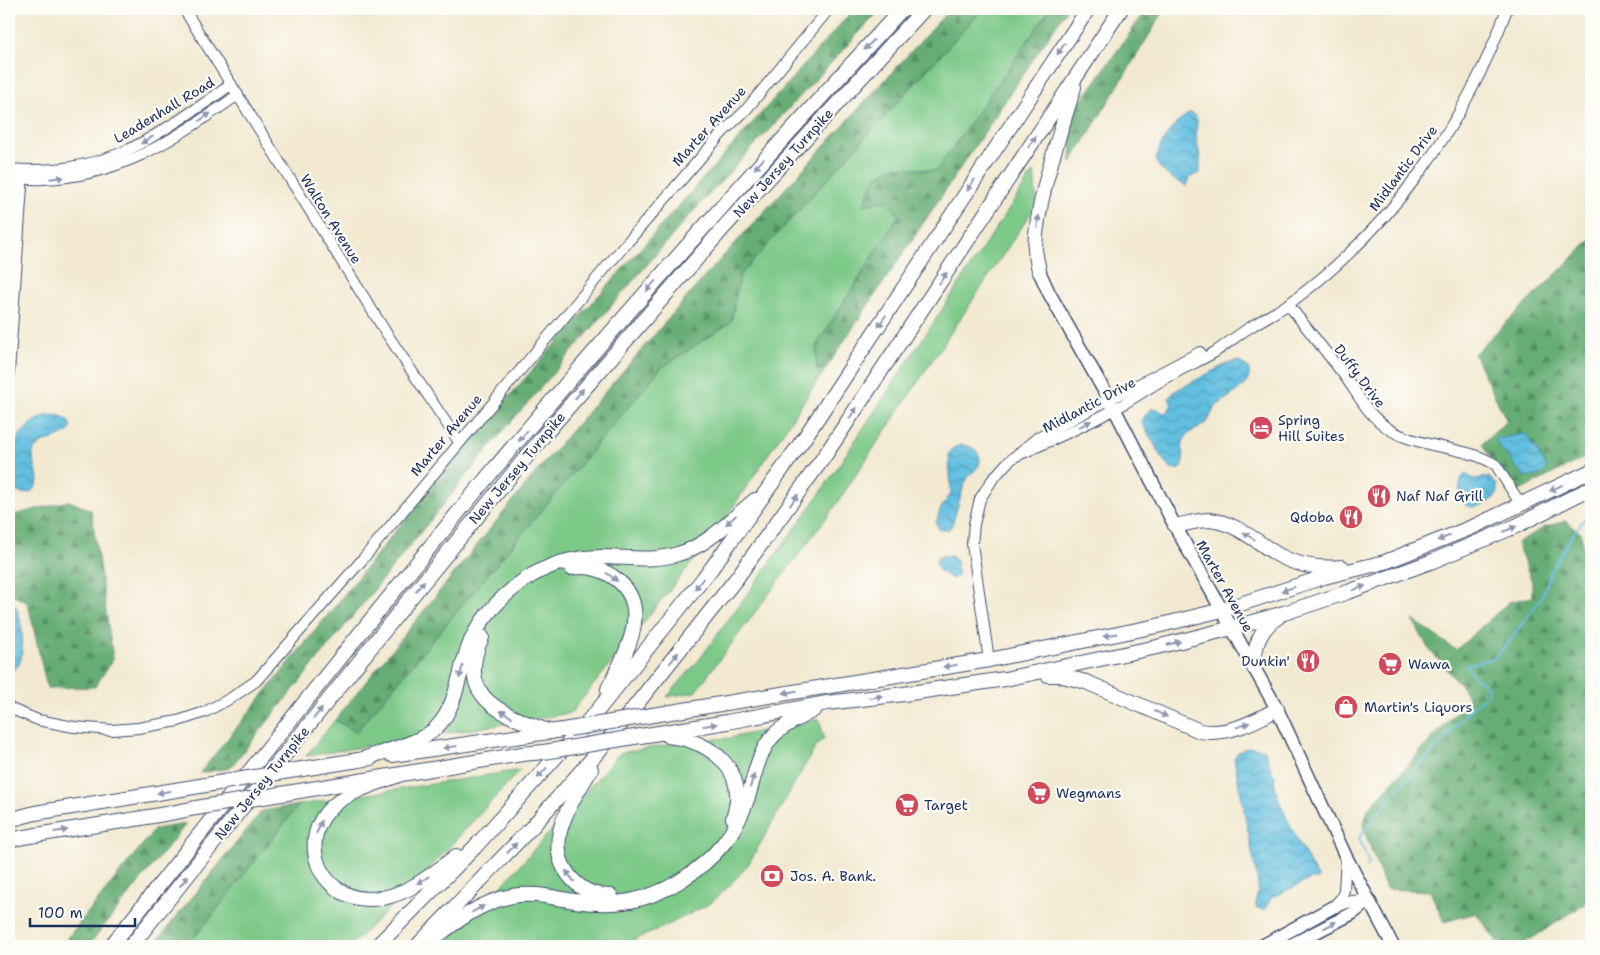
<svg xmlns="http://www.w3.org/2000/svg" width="1600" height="955" viewBox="0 0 1600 955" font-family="'Shantell Sans',sans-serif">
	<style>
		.grass { fill: #7dc988; stroke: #4c7c73 }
		.forest { fill: url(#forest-firs); stroke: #406e69 }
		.water { fill: url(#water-waves); stroke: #3e779f }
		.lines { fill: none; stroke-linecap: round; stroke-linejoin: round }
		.stream { stroke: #62bfe0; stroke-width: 2 }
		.minor-casing { stroke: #3b4b6f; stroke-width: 12 }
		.major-casing { stroke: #3b4b6f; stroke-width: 15 }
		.highway-casing { stroke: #3b4b6f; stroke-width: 16 }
		.minor { stroke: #fff; stroke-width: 10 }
		.major { stroke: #fff; stroke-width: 12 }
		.highway { stroke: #fff; stroke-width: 14 }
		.highway-bridge-casing { stroke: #3b4b6f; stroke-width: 16; stroke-linecap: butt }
		.highway-bridge { stroke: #fff; stroke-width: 14 }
		.oneway { fill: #8d97ae }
		.labels { text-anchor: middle; stroke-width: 4.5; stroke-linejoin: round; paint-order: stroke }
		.street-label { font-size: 14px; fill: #1b2f5e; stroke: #fdfcf7 }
		.poi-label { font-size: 14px; fill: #1b2f5e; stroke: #fdfcf7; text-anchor: start }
	</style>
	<defs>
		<pattern id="forest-firs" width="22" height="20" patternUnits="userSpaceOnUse" patternTransform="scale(1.25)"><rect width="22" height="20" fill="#66ad74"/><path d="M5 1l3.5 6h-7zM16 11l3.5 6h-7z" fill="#538d62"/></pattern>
		<pattern id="water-waves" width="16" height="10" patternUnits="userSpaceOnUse" patternTransform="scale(1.25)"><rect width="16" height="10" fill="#62bfe0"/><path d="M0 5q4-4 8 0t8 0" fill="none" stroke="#509cb9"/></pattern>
	</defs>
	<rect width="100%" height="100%" fill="#fdfcf7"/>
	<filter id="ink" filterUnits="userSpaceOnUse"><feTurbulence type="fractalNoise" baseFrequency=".02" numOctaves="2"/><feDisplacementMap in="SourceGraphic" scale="10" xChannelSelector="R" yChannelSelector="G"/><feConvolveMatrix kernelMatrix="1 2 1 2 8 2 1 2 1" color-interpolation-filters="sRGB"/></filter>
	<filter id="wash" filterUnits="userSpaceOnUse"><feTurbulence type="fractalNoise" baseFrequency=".0096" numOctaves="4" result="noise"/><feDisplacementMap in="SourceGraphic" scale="20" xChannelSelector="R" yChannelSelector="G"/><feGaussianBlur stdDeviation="1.12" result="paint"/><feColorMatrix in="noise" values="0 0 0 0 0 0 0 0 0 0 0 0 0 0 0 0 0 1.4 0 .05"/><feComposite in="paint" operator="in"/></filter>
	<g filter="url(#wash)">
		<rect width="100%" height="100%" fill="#f2e9d0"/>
		<g class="grass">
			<polygon points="993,9 1047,9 1047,13 936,172 895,166 887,201 899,215 816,346 818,370 826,368 717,531 571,713 306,756 335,720 356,732 661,368 731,322 739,275 980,12"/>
			<polygon points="1034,171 1037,204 833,509 695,692 667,697 699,660 817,498"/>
			<polygon points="819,719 824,739 816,746 748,865 730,885 711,903 662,928 620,946 616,946 615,944 603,946 443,946 506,881 620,753 689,741 729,738"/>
			<polygon points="520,770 418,881 350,946 188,946 299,805"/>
		</g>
		<g class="forest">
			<polygon points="854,9 881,9 690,215 492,444 230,768 200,773 462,449"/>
			<polygon points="950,9 993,9 980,12 740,275 731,322 661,368 356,732 335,720 547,459 707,274"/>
			<polygon points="1047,9 1067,9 826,368 817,370 816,346 899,216 887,201 863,205 875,177 895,166 936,171 1047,13"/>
			<polygon points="1147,9 1165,9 1071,163 1072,125 1065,124"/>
			<polygon points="1591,240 1591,454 1514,494 1482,444 1507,421 1474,354"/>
			<polygon points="69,501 91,510 113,659 95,687 47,688 28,603 14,596 9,597 9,516"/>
			<polygon points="1566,521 1581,533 1585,559 1591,558 1591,900 1520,946 1500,946 1476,913 1444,922 1430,891 1386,889 1363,827 1368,809 1469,698 1462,687 1428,648 1413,620 1456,650 1509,602 1532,597 1532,582 1517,543 1545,527"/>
			<polygon points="299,805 188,946 153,946 262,811"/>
			<polygon points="186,824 88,946 61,946 155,829"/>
		</g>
		<g class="water">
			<path d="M 1190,113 L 1193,114 L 1197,119 L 1196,139 L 1200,156 L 1200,173 L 1190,177 L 1187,186 C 1178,183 1157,170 1156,160 C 1160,141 1174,122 1190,113 Z"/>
			<path d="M 1238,361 L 1248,367 C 1256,386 1226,396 1216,407 C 1211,411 1211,418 1206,423 C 1199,429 1188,431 1184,440 C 1180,448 1186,458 1182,467 L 1177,470 L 1171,469 L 1166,464 L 1142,423 L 1144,417 L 1151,409 L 1157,409 L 1163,413 L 1168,412 L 1172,404 L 1169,398 L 1175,391 L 1228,363 Z"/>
			<path d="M 49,415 C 60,415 69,416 71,428 C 63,441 42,437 34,450 C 28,460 47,481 32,491 C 26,495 19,493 13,490 C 0,460 18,424 49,415 Z"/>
			<path d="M 1523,434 L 1526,434 L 1547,467 C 1544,476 1532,478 1524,476 L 1496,442 L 1497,439 Z"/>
			<path d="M 961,445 C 970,445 980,450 980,461 C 979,469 974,470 969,476 C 961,487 957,514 951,527 C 947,531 943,530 939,529 L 936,523 L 940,510 L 951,493 L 949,454 L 953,448 Z"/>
			<path d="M 1465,474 L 1474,479 L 1489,477 L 1497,485 L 1497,495 C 1488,504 1476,510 1465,505 C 1459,496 1457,482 1465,474 Z"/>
			<path d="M 951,556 C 958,561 958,568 957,576 L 953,579 L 940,572 L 936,563 L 937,558 L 944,556 Z"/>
			<path d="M 9,598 C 11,600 13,602 14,604 C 22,614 25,650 20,662 C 18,667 14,670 9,672 Z"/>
			<path d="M 1252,747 L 1264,750 C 1269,758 1269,770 1275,776 C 1269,792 1306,855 1315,873 L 1318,876 L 1318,879 L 1312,879 L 1272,897 L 1264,910 L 1256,908 L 1256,900 L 1258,891 L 1257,877 L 1234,759 C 1237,750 1244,749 1252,747 Z"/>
		</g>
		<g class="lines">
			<polyline class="stream" points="1367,867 1369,863 1359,838 1375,816 1476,703 1488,695 1487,686 1473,676 1466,665 1494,658 1509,642 1542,596 1546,586 1550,572 1572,535 1591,511"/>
		</g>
	</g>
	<g filter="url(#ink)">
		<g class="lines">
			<g class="minor-casing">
				<g id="minor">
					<polyline points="184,9 385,331 459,442"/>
					<path d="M 9,169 C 45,172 83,168 118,154 C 140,146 161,131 181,119 C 198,107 215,97 231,84"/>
					<path d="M 9,178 C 20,178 32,180 43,179 C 124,176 175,138 238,95"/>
					<polyline points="9,234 14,173"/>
					<path d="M 1288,304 C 1305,326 1323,348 1340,370 C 1360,395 1367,419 1398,434 C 1429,449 1468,447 1496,465 L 1521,505"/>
					<polyline points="9,373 23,172"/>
					<path d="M 1014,457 C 1048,442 1081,428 1113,410 C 1132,400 1149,387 1168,377 C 1183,368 1200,361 1215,352 C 1227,344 1239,334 1252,326 C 1266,317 1281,310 1294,300 C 1392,227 1466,123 1507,9"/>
					<polyline points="989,660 972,544 974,524 980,499 992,480 1007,463 1038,437 1200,352"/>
					<polyline points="9,708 38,720 74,727 112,730 138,728 178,721 205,712 231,698 256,681 362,560 613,259 722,133 745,111 829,9"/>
					<polyline points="1333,907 1342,897 1344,890 1346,857"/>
					<polyline points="1336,907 1352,901 1369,900"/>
				</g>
			</g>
			<g class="major-casing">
				<g id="major">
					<polyline points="1039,271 1049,293 1115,410 1175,526 1277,709 1346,857 1393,946"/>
					<polyline points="1262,946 1333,907"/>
					<polyline points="1289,946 1353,913 1369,900"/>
				</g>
			</g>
			<g class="highway-casing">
				<g id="highway">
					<path d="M 1039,271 C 1038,263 1035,255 1035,248 C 1037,197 1060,135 1074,87"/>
					<path d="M 1175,526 C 1186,524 1198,520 1209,520 C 1235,522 1257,542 1278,555 C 1298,566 1320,569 1342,567"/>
					<path d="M 571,568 C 586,565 599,568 612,576 C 656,605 625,654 608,689"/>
					<path d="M 482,637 C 454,699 504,715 551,732"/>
					<path d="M 1254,668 C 1254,647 1259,629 1278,617"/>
					<path d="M 1048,675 L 1059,675 L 1086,682 L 1200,731 C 1227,736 1254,722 1277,709"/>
					<polyline points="653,715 989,660 1157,626 1222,610 1324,577 1385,562 1475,526 1591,471"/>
					<path d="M 668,736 C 711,741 750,770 733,818"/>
					<polyline points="634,737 727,722 827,703 904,694 1005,679 1157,647 1232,628 1284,613 1348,592 1433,561 1516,526 1591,488"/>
					<polyline points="392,755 569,729"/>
					<path d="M 363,759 C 384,751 419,744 436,728 C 456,708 458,677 467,651 C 476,623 499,598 523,581 C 546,565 574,557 602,557 C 627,557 653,562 678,554 C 709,545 730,520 755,500"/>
					<polyline points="302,769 371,758"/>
					<path d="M 591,769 C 572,803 539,844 573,880 C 583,891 597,896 611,896"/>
					<path d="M 399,775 C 378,783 352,790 334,805 C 295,838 319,898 368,899 C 401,900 431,876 456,856"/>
					<polyline points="269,796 522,754 544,752"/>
					<polyline points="9,820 35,813 212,784"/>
					<path d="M 9,840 C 71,828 134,821 196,808"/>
					<path d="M 436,937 C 458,920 483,901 512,896 C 534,892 554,898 575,901 C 615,907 646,902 680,881 C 715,859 737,833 749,794 C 755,773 759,751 774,735 C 784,724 802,717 815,709"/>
					<path d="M 111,946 C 235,790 358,633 485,480 C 619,319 760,163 902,9"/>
					<polyline points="131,946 412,596 546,433 725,226 924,9"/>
					<polyline points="377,946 475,847 598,710 711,569 803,440 1088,9"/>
					<polyline points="417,946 532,827 605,744 736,579 826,454 1121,9"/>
				</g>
			</g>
			<use href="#minor" class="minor"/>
			<use href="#major" class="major"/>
			<use href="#highway" class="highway"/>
			<g class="highway-bridge-casing">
				<g id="highway-bridge">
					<polyline points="569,729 653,715"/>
					<polyline points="544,752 634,737"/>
					<polyline points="212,784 302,769"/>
					<polyline points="196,808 269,796"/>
				</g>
			</g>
			<use href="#highway-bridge" class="highway-bridge"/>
		</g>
		<defs><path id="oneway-solid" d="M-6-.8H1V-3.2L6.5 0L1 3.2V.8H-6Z" transform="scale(1.25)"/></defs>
		<g class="oneway">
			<use href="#oneway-solid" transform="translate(869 45) rotate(133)"/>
			<use href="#oneway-solid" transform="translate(1061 49) rotate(124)"/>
			<use href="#oneway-solid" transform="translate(205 117) rotate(-34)"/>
			<use href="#oneway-solid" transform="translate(147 140) rotate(149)"/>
			<use href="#oneway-solid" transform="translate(1032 142) rotate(-57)"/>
			<use href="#oneway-solid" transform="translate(759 164) rotate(132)"/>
			<use href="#oneway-solid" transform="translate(57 178) rotate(-6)"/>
			<use href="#oneway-solid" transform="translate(971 185) rotate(124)"/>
			<use href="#oneway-solid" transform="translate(1038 222) rotate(-83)"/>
			<use href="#oneway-solid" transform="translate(943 278) rotate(-56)"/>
			<use href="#oneway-solid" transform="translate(651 286) rotate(131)"/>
			<use href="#oneway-solid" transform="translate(882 321) rotate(124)"/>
			<use href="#oneway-solid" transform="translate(579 394) rotate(-50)"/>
			<use href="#oneway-solid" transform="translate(853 413) rotate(-57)"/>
			<use href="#oneway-solid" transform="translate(1085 424) rotate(-27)"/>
			<use href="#oneway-solid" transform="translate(523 436) rotate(130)"/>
			<use href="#oneway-solid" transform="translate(1556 488) rotate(154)"/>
			<use href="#oneway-solid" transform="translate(794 500) rotate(-55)"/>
			<use href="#oneway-solid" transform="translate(731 520) rotate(137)"/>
			<use href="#oneway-solid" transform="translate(1510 529) rotate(-23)"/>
			<use href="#oneway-solid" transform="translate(1249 536) rotate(-148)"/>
			<use href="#oneway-solid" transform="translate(1444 538) rotate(157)"/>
			<use href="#oneway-solid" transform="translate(612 577) rotate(37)"/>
			<use href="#oneway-solid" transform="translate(699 584) rotate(127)"/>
			<use href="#oneway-solid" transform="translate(420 586) rotate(-51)"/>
			<use href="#oneway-solid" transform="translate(1359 588) rotate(-20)"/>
			<use href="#oneway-solid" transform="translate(1288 589) rotate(162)"/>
			<use href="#oneway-solid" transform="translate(1110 635) rotate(168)"/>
			<use href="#oneway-solid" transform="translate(1174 643) rotate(-14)"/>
			<use href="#oneway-solid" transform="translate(674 658) rotate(-52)"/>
			<use href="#oneway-solid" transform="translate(950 666) rotate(171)"/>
			<use href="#oneway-solid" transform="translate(461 672) rotate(105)"/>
			<use href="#oneway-solid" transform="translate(790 692) rotate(171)"/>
			<use href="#oneway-solid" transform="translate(876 697) rotate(-7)"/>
			<use href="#oneway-solid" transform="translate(318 713) rotate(-52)"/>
			<use href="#oneway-solid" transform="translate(506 714) rotate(-151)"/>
			<use href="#oneway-solid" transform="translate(1161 714) rotate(24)"/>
			<use href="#oneway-solid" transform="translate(710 725) rotate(-9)"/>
			<use href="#oneway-solid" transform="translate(1243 725) rotate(-20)"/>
			<use href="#oneway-solid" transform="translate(450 747) rotate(172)"/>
			<use href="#oneway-solid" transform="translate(542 773) rotate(132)"/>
			<use href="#oneway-solid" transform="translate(752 781) rotate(-74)"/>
			<use href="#oneway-solid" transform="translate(164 792) rotate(170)"/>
			<use href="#oneway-solid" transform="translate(319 827) rotate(-68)"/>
			<use href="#oneway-solid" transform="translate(61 831) rotate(-8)"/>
			<use href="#oneway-solid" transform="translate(512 848) rotate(-47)"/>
			<use href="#oneway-solid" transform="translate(570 876) rotate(-128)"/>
			<use href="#oneway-solid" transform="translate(423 880) rotate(149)"/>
			<use href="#oneway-solid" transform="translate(184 881) rotate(-52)"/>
			<use href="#oneway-solid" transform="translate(478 909) rotate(-28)"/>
			<use href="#oneway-solid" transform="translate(1330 925) rotate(-28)"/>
		</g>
	</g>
	<defs>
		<g id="hotel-disc" transform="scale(1.25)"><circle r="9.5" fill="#d1495b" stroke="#fdfcf7"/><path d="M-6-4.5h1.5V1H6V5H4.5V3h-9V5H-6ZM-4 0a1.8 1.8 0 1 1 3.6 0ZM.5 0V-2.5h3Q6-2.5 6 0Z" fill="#fff"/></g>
		<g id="restaurant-disc" transform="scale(1.25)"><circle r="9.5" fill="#d1495b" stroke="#fdfcf7"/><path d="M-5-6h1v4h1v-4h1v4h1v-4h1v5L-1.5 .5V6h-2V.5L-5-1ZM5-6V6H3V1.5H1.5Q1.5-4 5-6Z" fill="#fff"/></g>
		<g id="supermarket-disc" transform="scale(1.25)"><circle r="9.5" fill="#d1495b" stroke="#fdfcf7"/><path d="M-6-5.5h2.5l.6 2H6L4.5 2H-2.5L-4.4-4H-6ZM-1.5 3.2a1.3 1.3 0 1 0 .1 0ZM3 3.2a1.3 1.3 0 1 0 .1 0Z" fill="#fff"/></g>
		<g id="shop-disc" transform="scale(1.25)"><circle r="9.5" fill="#d1495b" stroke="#fdfcf7"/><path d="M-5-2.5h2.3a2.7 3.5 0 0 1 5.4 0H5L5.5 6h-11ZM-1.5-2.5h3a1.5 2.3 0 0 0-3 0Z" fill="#fff"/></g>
		<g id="bank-disc" transform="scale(1.25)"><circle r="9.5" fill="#d1495b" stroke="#fdfcf7"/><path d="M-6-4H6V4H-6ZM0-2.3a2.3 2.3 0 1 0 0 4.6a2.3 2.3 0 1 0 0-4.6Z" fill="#fff"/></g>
	</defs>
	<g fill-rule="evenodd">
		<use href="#hotel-disc" x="1261" y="428"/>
		<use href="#restaurant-disc" x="1379" y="496"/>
		<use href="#restaurant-disc" x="1351" y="517"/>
		<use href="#restaurant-disc" x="1308" y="661"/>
		<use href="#supermarket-disc" x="1390" y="664"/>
		<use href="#shop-disc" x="1346" y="707"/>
		<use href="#supermarket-disc" x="1039" y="793"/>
		<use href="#supermarket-disc" x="907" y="805"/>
		<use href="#bank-disc" x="772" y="876"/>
	</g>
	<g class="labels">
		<g class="street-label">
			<text transform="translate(164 110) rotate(-31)" y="5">Leadenhall Road</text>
			<text transform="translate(709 126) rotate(-48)" y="5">Marter Avenue</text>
			<text transform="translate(783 163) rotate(-48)" y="5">New Jersey Turnpike</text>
			<text transform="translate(1403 168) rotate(-53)" y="5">Midlantic Drive</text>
			<text transform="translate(331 219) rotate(58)" y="5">Walton Avenue</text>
			<text transform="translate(1360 376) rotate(53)" y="5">Duffy Drive</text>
			<text transform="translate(1089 405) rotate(-28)" y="5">Midlantic Drive</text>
			<text transform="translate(446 435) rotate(-50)" y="5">Marter Avenue</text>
			<text transform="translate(517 468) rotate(-50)" y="5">New Jersey Turnpike</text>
			<text transform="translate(1225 586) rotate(61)" y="5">Marter Avenue</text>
			<text transform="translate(262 783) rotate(-51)" y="5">New Jersey Turnpike</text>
		</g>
		<g class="poi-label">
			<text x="1278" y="425">Spring<tspan x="1278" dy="16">Hill Suites</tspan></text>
			<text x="1396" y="501">Naf Naf Grill</text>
			<text x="1334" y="522" text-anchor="end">Qdoba</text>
			<text x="1290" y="666" text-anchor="end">Dunkin'</text>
			<text x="1408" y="669">Wawa</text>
			<text x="1364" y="712">Martin's Liquors</text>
			<text x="1056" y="798">Wegmans</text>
			<text x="924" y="810">Target</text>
			<text x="790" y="881">Jos. A. Bank.</text>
		</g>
	</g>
	<rect width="1600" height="955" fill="none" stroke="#fdfcf7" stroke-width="30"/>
	<path d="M30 918v8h105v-8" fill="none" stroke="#1b2f5e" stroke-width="2.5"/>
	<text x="38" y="918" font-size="15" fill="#1b2f5e" stroke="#fdfcf7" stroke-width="4" paint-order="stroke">100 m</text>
</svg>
